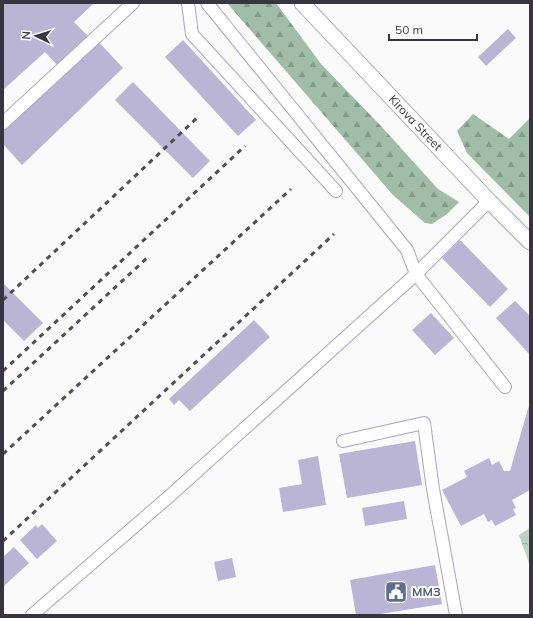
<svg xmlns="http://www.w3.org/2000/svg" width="533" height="618" viewBox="0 0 533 618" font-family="Mulish,sans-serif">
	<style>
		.forest { fill: url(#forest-firs) }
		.park { fill: url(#park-crowns) }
		.building { fill: #bab5d4 }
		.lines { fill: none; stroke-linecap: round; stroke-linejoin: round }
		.minor-casing { stroke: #aca5c3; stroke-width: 14 }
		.major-casing { stroke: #aca5c3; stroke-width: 17 }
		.minor { stroke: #fff; stroke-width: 12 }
		.major { stroke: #fff; stroke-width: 15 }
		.rail { stroke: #504d58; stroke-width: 3; stroke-dasharray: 5 5; stroke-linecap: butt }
		.labels { text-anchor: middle; stroke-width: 4; stroke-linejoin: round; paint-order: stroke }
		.street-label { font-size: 12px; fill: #383541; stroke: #fff }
		.service-label { font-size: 12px; font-weight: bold; fill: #4e5e75; stroke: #fff; text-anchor: start }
	</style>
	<defs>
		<pattern id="forest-firs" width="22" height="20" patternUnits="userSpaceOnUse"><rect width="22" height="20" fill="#9fbda7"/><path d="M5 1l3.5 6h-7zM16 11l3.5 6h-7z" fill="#839a8a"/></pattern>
		<pattern id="park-crowns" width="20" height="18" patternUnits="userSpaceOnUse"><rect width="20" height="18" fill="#b9d4c1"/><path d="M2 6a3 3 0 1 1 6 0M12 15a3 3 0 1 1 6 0" fill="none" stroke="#97ad9e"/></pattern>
	</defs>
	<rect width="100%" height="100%" fill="#fafafa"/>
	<g class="forest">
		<polygon points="227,3 276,3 321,64 380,125 438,189 459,202 447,214 432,224 425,223 393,195"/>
		<polygon points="473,114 509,139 530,118 530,217 467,153 457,131"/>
	</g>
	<polygon class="park" points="530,528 530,566 519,535"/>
	<g class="building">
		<polygon points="3,3 94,3 74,22 89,37 58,66 45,52 3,90"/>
		<polygon points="508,29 516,38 486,66 478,57"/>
		<polygon points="96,39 123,68 22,165 3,144 3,128"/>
		<polygon points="183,40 256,120 238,136 165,57"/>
		<polygon points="133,82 210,161 193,178 115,100"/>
		<polygon points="460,240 508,289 490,307 442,258"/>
		<polygon points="3,283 43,323 24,341 3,320"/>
		<polygon points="515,301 530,316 530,355 496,318"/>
		<polygon points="431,313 454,338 435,355 412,330"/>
		<polygon points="254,320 270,337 190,411 179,400 174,405 169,399"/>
		<polygon points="530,402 530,490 512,500 516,508 513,509 516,515 495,526 492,520 488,522 484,514 461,526 442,490 467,477 464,471 489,458 492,465 499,461 504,471 510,471"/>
		<polygon points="415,441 422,485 347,498 339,454"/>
		<polygon points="318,456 326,505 283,512 279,488 302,484 298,460"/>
		<polygon points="404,501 407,519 365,526 362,508"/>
		<polygon points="42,524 57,541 37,559 20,540 36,525 38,528"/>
		<polygon points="14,547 29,563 3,587 3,557"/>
		<polygon points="232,558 236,577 218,581 214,562"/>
		<polygon points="435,565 442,604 374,615 356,615 350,580"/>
	</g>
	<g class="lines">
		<g class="minor-casing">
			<g id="minor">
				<polyline points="188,3 192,34 336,191"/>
				<polyline points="207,3 407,250 416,274 505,387"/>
				<polyline points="3,123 133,3"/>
				<polyline points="343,441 424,423 433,489 456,615"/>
				<polyline points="32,615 173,493 416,274 489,201"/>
			</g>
		</g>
		<g class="major-casing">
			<g id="major">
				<path id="s1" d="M 302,3 L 489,201 L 530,242"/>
			</g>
		</g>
		<use href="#minor" class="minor"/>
		<use href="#major" class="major"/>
		<g class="rail">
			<polyline points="3,300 198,117"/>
			<polyline points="3,371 245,146"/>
			<polyline points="3,391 147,258"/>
			<polyline points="3,454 291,189"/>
			<polyline points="3,541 334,234"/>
		</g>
	</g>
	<defs>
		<g id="civic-square" transform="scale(1.15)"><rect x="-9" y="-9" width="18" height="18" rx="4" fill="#5c6f8a" stroke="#fff"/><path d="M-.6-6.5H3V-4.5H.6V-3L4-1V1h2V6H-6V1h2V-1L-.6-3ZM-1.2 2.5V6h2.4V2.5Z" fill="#fff"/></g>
	</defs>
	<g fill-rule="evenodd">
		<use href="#civic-square" x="396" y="592"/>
	</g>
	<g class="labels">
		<g class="street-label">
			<text dy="4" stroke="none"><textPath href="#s1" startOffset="165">Kirova Street</textPath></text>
		</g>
		<g class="service-label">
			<text x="412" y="596">ММЗ</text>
		</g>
	</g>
	<rect width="533" height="618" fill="none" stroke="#383541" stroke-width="8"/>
	<g transform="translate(36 36) rotate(274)" stroke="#ffffff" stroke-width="3" paint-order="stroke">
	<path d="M0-3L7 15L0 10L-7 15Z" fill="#383541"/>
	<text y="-6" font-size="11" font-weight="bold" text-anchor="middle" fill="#383541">N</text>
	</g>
	<path d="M389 34v6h88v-6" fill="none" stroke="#383541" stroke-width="2"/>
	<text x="395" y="34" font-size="12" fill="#383541" stroke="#ffffff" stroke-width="3" paint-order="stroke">50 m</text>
</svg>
